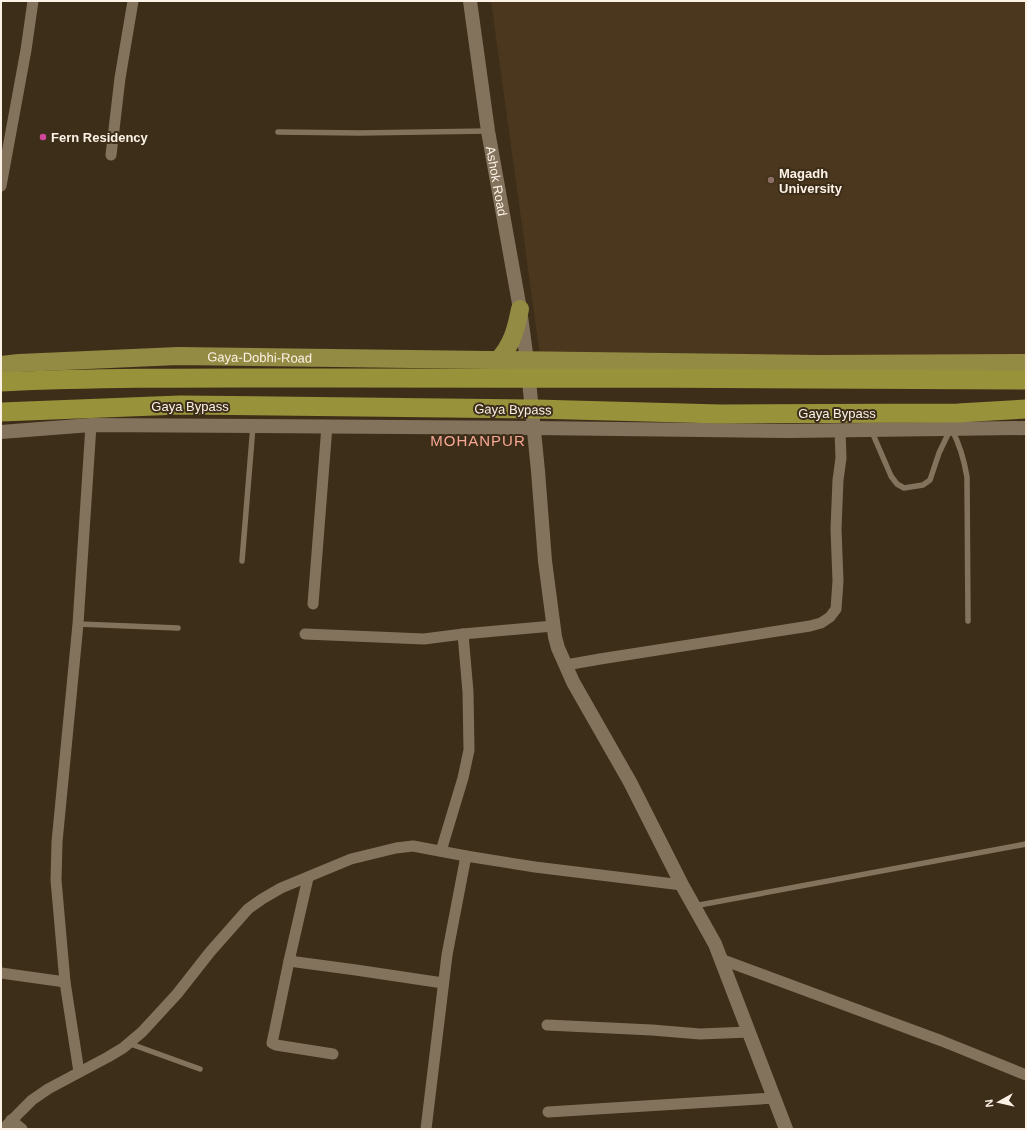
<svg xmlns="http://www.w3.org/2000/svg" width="1027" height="1130" viewBox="0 0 1027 1130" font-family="Arial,sans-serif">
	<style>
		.built { fill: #4b371d }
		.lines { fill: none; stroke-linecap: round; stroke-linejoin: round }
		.service { stroke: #84735c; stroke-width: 5.5 }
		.minor { stroke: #84735c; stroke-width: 11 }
		.tertiary { stroke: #84735c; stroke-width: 14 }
		.primary { stroke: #938a43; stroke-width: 18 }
		.trunk { stroke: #98923a; stroke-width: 19 }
		.hotel-dot { fill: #d1479c; stroke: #3d2e1a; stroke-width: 1.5 }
		.education-dot { fill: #8d6e63; stroke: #3d2e1a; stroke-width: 1.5 }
		.labels { text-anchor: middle; stroke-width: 4; stroke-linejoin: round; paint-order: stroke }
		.poi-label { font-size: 13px; font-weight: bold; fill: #fcf2e6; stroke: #3d2e1a; text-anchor: start }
		.street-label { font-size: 13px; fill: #fcf2e6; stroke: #3d2e1a }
		.quarter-label { font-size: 15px; letter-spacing: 1px; fill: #f7a793; stroke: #3d2e1a }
	</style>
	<rect width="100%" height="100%" fill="#3d2e1a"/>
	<polygon class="built" points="491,1 1026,1 1026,359 541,363"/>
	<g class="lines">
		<g class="service">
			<polyline points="278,132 359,133 488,131"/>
			<path d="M 952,430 C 960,445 964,459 967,477 L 968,621"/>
			<polyline points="872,432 891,476 897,484 904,488 923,485 930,480 939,453 950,430"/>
			<polyline points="242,561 253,426"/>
			<polyline points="78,624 178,628"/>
			<polyline points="694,906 1026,844"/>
			<polyline points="128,1043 200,1069"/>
		</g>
		<g class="minor">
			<polyline points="111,155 120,78 133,1"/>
			<polyline points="1,186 26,50 33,1"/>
			<polyline points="313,604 327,426"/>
			<polyline points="305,634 424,639 463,634 553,626"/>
			<polyline points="566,665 600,659 810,626 821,623 830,617 836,609 838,581 836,529 838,480 841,458 840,431"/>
			<polyline points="441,851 463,778 469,750 468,692 463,634"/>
			<polyline points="308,878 289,961 272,1043 276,1045 333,1054"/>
			<polyline points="723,960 942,1041 1026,1075"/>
			<polyline points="289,961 356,970 443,983"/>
			<polyline points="1,973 65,982"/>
			<polyline points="547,1025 652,1030 700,1034 749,1032"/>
			<polyline points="79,1072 65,982 56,880 57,842 78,624 91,425"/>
			<polyline points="548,1112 774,1098"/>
			<polyline points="11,1120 22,1129"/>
			<polyline points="3,1129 32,1100 48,1089 108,1057 123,1048 142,1032 177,994 210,952 248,909 262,899 281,888 351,859 396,848 413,846 466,856 535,867 682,885"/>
			<polyline points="426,1129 447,955 466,856"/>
		</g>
		<g class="tertiary">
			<path id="s1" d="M 470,1 L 488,131 L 520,309 L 527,361 L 538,471 L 545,561 L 555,637 L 558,648 L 573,682 L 630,782 L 682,885 L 715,944 L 786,1129"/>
			<polyline points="1,432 91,425 534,428 790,431 1026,428"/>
		</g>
		<g class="primary">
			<path d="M 497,361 C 512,346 516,329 520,309"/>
			<path id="s2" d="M 1,365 L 19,363 L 178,356 L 818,364 L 1026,363"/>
		</g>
		<g class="trunk">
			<path d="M 1,382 C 109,377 217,378 325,378 C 559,377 792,379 1026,380"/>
			<polyline points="1,412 180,405 535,409 721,414 958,413 1026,409"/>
		</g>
	</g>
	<circle class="hotel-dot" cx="43" cy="137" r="4"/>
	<circle class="education-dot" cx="771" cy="180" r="4"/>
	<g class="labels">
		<g class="poi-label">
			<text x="51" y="142">Fern Residency</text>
			<text x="779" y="178">Magadh<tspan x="779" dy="15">University</tspan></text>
		</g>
		<g class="street-label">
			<text dy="5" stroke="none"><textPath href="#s1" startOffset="182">Ashok Road</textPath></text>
			<text dy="5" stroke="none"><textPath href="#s2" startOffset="259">Gaya-Dobhi-Road</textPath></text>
			<text x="190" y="411">Gaya Bypass</text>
			<text transform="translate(513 409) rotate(1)" y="5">Gaya Bypass</text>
			<text x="837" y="418">Gaya Bypass</text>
		</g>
		<g class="quarter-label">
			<text x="478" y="446">MOHANPUR</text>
		</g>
	</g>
	<rect width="1027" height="1130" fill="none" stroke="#fcf2e6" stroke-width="4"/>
	<g transform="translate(999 1102) rotate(262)" stroke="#3d2e1a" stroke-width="3" paint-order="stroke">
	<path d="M0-3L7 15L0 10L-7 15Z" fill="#fcf2e6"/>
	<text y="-6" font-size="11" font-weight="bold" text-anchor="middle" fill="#fcf2e6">N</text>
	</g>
</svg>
